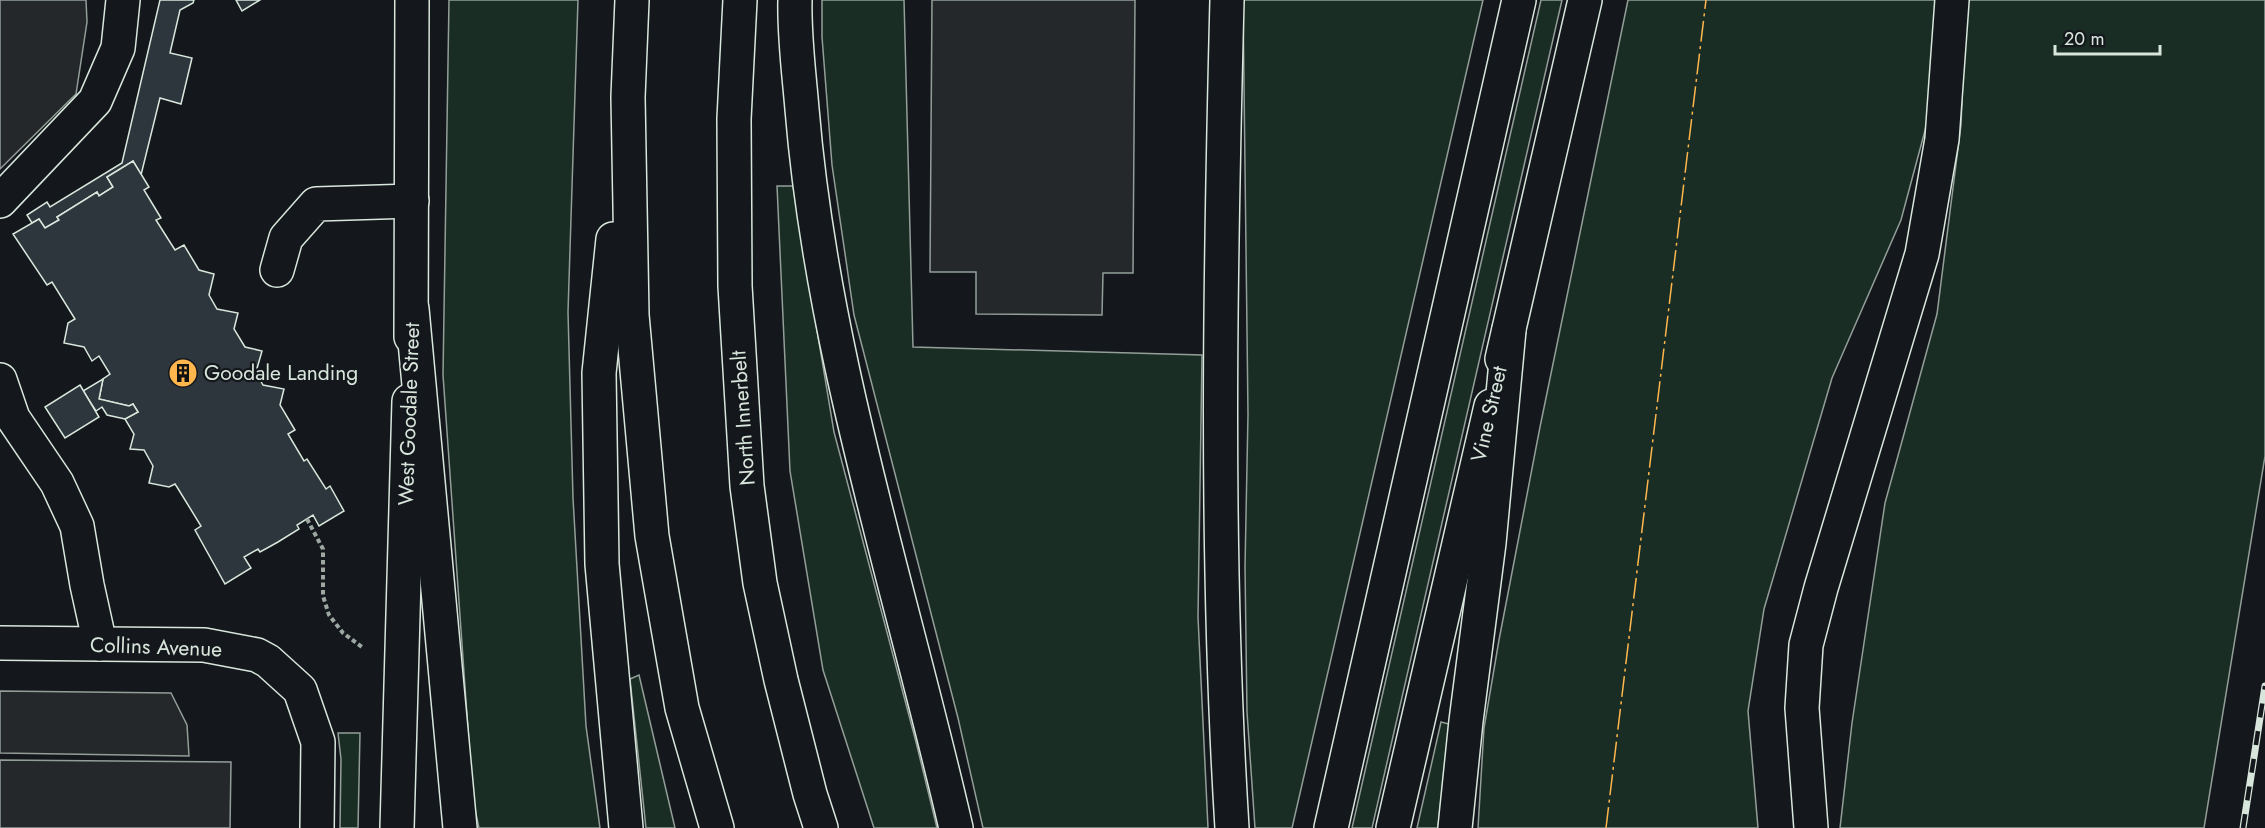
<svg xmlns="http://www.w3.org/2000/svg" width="2265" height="828" viewBox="0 0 2265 828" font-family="Jost,sans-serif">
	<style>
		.green { fill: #1a2d24; stroke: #939e99; stroke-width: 1.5 }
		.parking { fill: #24282b; stroke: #939e99; stroke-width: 1.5 }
		.building { fill: #2c363c; stroke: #d8e6dc; stroke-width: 1.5 }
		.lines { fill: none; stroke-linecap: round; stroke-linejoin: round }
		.minor-casing { stroke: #d8e6dc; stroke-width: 36 }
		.highway-casing { stroke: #d8e6dc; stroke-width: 36 }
		.path { stroke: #9da8a2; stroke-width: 4; stroke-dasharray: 4.5 3; stroke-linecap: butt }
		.minor { stroke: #14181c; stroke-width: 33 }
		.highway { stroke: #14181c; stroke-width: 33 }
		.rail-casing { stroke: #d8e6dc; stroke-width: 7 }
		.rail { stroke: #14181c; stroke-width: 4.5; stroke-dasharray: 14; stroke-linecap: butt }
		.power { stroke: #ffb74d; stroke-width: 1.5; stroke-dasharray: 21 4.5 3 4.5; stroke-linecap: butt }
		.labels { text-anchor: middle; stroke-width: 4.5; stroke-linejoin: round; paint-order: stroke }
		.poi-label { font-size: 21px; fill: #d8e6dc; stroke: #14181c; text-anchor: start }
		.street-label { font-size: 21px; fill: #d8e6dc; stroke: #14181c }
	</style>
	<rect width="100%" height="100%" fill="#14181c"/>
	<g class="green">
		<polygon points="449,0 578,0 568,312 573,498 586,726 600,828 479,828 473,800 443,375"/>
		<polygon points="822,0 904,0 913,347 1202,355 1198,617 1208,828 983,828 958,718 854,315 832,165 822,37"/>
		<polygon points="1243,0 1483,0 1292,828 1255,828 1247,712 1245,567 1248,414"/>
		<polygon points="1541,0 1562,0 1372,828 1352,828"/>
		<polygon points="1628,0 1937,0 1927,123 1901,220 1832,378 1764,609 1748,711 1758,828 1478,828 1484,728 1499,640 1540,427"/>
		<polygon points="1966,0 2265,0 2265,456 2204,828 1840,828 1852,723 1885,503 1937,314 1961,125"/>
		<polygon points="777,186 793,186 834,432 916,742 937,828 874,828 823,670 790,471"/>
		<polygon points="639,675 675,828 646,828 630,679"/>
		<polygon points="1441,722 1449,724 1438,828 1417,828"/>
		<polygon points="338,733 360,733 358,828 340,828 341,759"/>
	</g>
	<g class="parking">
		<polygon points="0,0 86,0 87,22 76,94 0,169"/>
		<polygon points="932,0 1135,0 1133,273 1103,273 1102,315 976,314 976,272 930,272"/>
		<polygon points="0,691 171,693 187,725 189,756 0,753"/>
		<polygon points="0,760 231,762 230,828 0,828"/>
	</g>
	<g class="building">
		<polygon points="160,0 194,0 193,3 180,10 170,53 192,58 181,104 160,98 141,175 133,161 107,177 113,187 99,196 97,192 57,217 59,220 45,228 39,219 32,223 27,215 47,202 50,207 122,163"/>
		<polygon points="236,0 260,0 242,11"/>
		<polygon points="133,161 149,187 144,190 161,218 156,220 175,250 184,245 199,270 214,274 209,295 217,309 238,313 234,329 245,347 262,351 256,372 263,385 284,389 280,405 295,430 288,434 304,461 307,459 326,489 330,486 344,511 319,526 313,515 297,525 299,529 278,542 260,552 258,549 244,557 251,568 225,584 195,530 201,526 177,487 175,484 169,487 149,483 153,466 144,450 130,449 134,434 125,419 138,412 133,404 129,406 99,399 103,379 110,374 99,356 92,361 84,347 64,343 68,323 75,319 52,282 47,285 13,234 39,219 45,228 59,220 57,217 97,192 99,196 113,187 107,177"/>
		<polygon points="103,379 99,399 129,406 133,404 138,412 125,419 107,415 102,407 96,411 83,391"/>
		<polygon points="80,385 99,417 65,438 45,407"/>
	</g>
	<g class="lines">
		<g class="minor-casing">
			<g id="minor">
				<polyline points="0,201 95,101 118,48 123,0"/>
				<polyline points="277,270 286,238 316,204 412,201"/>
				<polyline points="411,337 412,0"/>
				<polyline points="1502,359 1585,0"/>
				<polyline points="0,380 13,418 57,483 77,526 87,585 100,644"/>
				<polyline points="0,643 204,645 257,655 268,661 300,690 318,742 317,828"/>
				<polyline points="397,828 409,401"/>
				<polyline points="1331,828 1519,0"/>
				<polyline points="1393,828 1491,406"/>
				<polyline points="1811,828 1802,708 1806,645 1821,588 1922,254 1942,139 1952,0"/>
			</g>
		</g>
		<g class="highway-casing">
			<g id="highway">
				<polyline points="632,0 628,97 632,315 652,536 682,708 717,828"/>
				<polyline points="740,0 734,119 735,286 747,486 760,583 781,680 810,794 821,828"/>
				<path d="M 795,0 C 794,36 799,73 802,109 C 822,354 901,589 956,828"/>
				<path d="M 1227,0 C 1220,276 1215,553 1232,828"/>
				<polyline points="613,239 599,373 602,564 626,828"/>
				<polyline points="412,309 460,828"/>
				<polyline points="1455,828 1466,721 1489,543 1509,330"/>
			</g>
		</g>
		<polyline class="path" points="307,519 323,549 323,596 329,615 343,633 362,647"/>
		<use href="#minor" class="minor"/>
		<use href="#highway" class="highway"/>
		<g class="rail-casing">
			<polyline id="rail" points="2243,828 2265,686"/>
		</g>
		<use href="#rail" class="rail"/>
		<polyline class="power" points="1606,828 1706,0"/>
	</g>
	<defs>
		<g id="building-disc" transform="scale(1.5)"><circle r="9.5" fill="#ffb74d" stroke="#14181c"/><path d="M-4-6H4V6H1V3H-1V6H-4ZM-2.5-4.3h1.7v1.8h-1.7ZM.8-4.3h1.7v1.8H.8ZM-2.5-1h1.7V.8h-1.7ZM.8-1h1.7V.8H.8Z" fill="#111"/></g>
	</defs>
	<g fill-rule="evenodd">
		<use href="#building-disc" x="183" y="373"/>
	</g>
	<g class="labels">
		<g class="poi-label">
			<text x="204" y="380">Goodale Landing</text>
		</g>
		<g class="street-label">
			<text transform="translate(409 414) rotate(-88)" y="7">West Goodale Street</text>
			<text transform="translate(1489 414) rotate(-77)" y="7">Vine Street</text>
			<text transform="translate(743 418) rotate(-94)" y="7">North Innerbelt</text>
			<text transform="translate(156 647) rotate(2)" y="7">Collins Avenue</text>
		</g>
	</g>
	<path d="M2055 45v9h105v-9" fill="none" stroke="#d8e6dc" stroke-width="3"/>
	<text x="2064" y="45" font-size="18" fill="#d8e6dc" stroke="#14181c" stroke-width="4.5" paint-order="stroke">20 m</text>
</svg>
